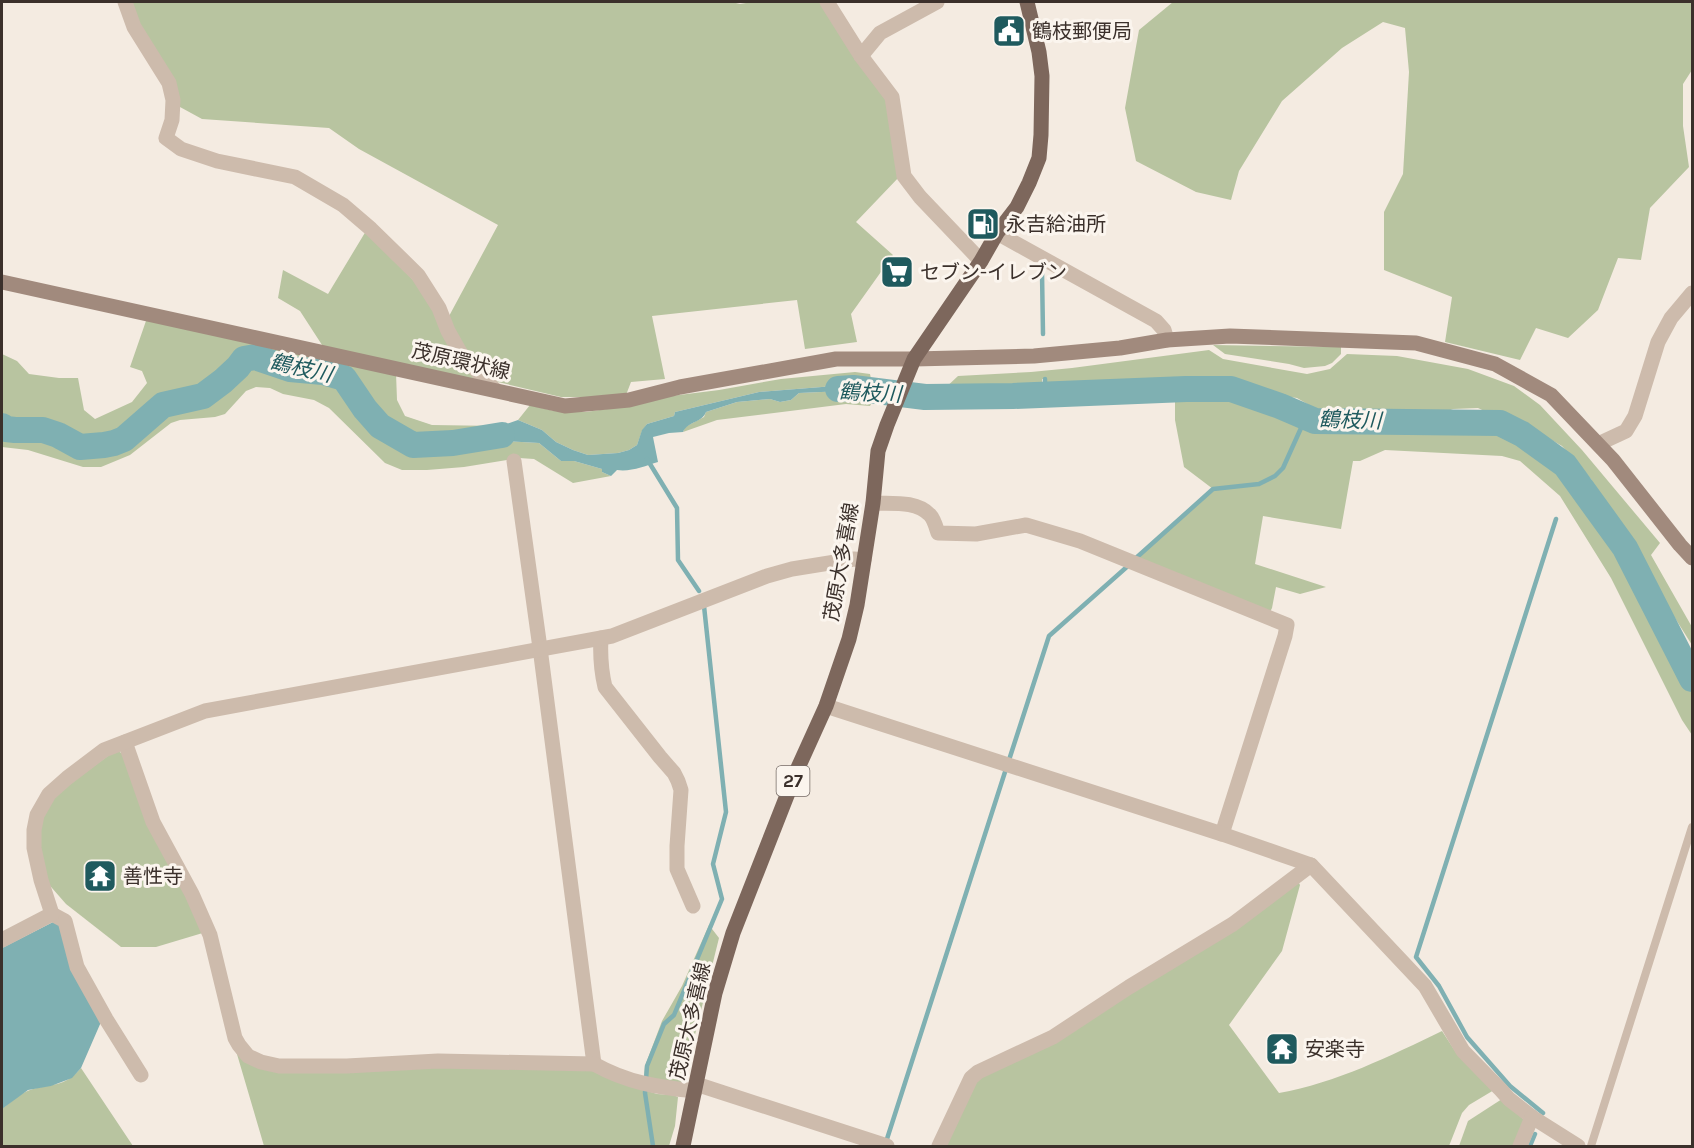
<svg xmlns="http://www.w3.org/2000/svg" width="1694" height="1148" viewBox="0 0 1694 1148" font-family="Karla,'Noto Sans JP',sans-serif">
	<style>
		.green { fill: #b8c4a0 }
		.water { fill: #7fb0b2 }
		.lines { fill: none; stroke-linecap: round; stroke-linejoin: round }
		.stream { stroke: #7fb0b2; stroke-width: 4.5 }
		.river { stroke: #7fb0b2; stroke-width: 26 }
		.lane { stroke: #cdbbac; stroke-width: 8 }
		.street { stroke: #cdbbac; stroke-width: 15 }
		.secondary { stroke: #a18a7d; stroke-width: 15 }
		.primary { stroke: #7d675c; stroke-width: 15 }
		.labels { text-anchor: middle; stroke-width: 6; stroke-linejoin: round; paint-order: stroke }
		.shield { fill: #fbf5ee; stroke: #756b66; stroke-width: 1.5 }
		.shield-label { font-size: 18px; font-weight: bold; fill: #3b302b }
		.poi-label { font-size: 20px; fill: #3b302b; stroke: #fbf5ee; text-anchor: start }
		.street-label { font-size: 20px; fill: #3b302b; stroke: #fbf5ee }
		.water-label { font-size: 21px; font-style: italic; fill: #1f5a5e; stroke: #fbf5ee }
	</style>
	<rect width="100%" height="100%" fill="#f4ebe1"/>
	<g class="green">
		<polygon points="130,2 732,2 740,4 752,2 823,2 887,98 900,176 856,222 893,255 851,314 857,342 805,349 797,300 652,316 665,379 631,382 626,395 612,397 561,397 498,382 471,358 448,318 498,225 359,149 329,128 202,119 180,107 134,18"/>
		<polygon points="1173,2 1692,2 1692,70 1683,84 1683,126 1689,167 1650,208 1641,260 1618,258 1598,310 1568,338 1536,328 1520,360 1445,342 1452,297 1384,270 1384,212 1403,174 1409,72 1405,28 1383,22 1342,48 1282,101 1239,171 1231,200 1196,192 1136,161 1125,108 1139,30"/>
		<polygon points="366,231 415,282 476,380 324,348 300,311 278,298 283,270 328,294"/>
		<polygon points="147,318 396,373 397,400 405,416 432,425 499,426 467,438 468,443 503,441 539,443 561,461 574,461 602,469 602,472 611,476 573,483 534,459 519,458 464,467 427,470 402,470 385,463 329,408 314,400 283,394 270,388 256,387 246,391 225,414 215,417 180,420 171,423 130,455 101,467 83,467 28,450 2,447 2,354 17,361 29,374 59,378 78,378 84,410 95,419 132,402 147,383 142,371 130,367"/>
		<polygon points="1213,345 1341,347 1341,354 1332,363 1325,366 1304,368 1289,364 1225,354"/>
		<polygon points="1209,350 1223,359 1307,374 1330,369 1347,354 1397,356 1468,369 1514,386 1540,405 1582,450 1660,543 1651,555 1692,627 1692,671 1688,663 1692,645 1622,534 1604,500 1598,496 1591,479 1562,446 1548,438 1522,429 1478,408 1453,409 1448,411 1411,411 1399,416 1329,414 1316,409 1297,398 1263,393 1228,376 1222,383 1121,384 1118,387 1046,389 1046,379 1042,379 1042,389 941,394 942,391 958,376 1031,372 1072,368"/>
		<polygon points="855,372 870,374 872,383 759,392 675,412 674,416 647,424 642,431 637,445 629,450 618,453 588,455 573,450 556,442 542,430 518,420 530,405 554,411 586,412 641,404 671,396 719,390 781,379"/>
		<polygon points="844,391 855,392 863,398 864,404 871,404 870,406 846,404 717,420 683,432 685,427 704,417 706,412 737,402 770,399 780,402 791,400 799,393"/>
		<polygon points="1175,393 1231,393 1262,403 1317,424 1345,429 1408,424 1498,427 1521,436 1546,455 1569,476 1596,512 1692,689 1692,735 1682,720 1611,578 1560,496 1520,461 1502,456 1385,450 1360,461 1353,461 1341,529 1263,516 1255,564 1326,587 1300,594 1276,587 1272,608 1270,612 1136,558 1213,489 1184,467 1175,420"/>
		<polygon points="116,750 125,755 206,932 156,947 121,947 66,904 45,880 39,851 39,826 53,796"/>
		<path d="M 1298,881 L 1300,885 L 1282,951 L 1229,1025 L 1279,1093 C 1336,1083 1390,1056 1442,1031 L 1457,1054 L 1494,1090 L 1469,1105 L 1462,1113 L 1449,1146 L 943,1146 L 975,1078 Z"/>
		<polygon points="709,925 719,938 683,1083 644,1081 645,1066 662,1021 682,986"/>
		<polygon points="234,1044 248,1059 431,1065 588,1067 617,1081 657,1094 673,1095 678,1097 675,1126 669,1146 264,1146"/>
		<path d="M 81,1068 L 133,1146 L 2,1146 L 2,1109 C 10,1103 20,1093 30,1090 C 52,1083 64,1088 81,1068 Z"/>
		<polygon points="1502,1099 1525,1121 1514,1146 1459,1146 1468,1121"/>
	</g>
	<g class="water">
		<path d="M 872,383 L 874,394 L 871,404 L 864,404 L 863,398 L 855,392 L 844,391 L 799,393 L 791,400 L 780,402 L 770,399 L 737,402 L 706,412 C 702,423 688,421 683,432 L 669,433 L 653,437 L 658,462 C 645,466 631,472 617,470 L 611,476 L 602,472 L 602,469 L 574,461 L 561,461 L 539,443 L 503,441 L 468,444 L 466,438 L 518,420 L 542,430 L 556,442 L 573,450 L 588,455 L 618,453 L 629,450 L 637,445 L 642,430 L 647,424 L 674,416 L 675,412 L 759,392 Z"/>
		<polygon points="57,920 101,1022 81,1068 72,1078 51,1086 28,1090 2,1109 2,948"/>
	</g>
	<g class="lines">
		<g class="stream">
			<polyline points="1042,272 1043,334"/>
			<polyline points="1045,379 1045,394"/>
			<polyline points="647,459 677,508 678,560 699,591"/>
			<polyline points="1136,558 1213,489 1259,484 1275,476 1283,468 1306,417"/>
			<polyline points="1009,760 1049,636 1129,565"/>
			<polyline points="1543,1113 1510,1086 1467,1037 1439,986 1416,957 1556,519"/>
			<polyline points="886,1142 1005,772"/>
			<polyline points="653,1146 645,1093 647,1066 664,1024 674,1015 722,899 713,864 726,812 704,606"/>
			<polyline points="1530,1146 1535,1134"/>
		</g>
		<g class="river">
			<polyline points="838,389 853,388 925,397 1013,396 1186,389 1231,389 1280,406 1315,421 1500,423 1522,434 1565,465 1625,548 1692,679"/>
			<polyline points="2,426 6,429 15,430 43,430 58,435 80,447 104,445 114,443 124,439 163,405 203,396 223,381 238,367 244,359 255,357 290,369 323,372 344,378 365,409 380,426 413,445 453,443 502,435"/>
		</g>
		<polyline class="lane" points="1591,1146 1692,827"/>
		<g class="street">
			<polyline points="125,2 134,27 169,83 173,100 172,120 166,138 181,149 217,161 295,177 343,205 371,229 418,275 439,308 448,331 461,354 495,390"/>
			<polyline points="827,2 861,56 892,97 904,176 920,197 981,261"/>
			<polyline points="861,56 880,33 937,2"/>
			<polyline points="997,233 1156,321 1164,330 1167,340"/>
			<polyline points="1598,444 1626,431 1635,416 1658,342 1671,318 1692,293"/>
			<polyline points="514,461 540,648 594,1064"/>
			<path d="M 873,503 C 891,504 916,500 930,515 C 934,519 936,527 938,533 L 976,534 L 1026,525 L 1080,541 L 1287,625 L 1285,636 L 1222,834"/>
			<path d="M 601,638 C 600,655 601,670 605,687 L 660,757 L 674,773 L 678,781 L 681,790 L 677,846 L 677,869 L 693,906"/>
			<polyline points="826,706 1222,834 1311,865 1425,986 1463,1051 1501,1090 1509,1099 1532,1117 1578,1146"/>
			<path d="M 125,742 L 153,822 L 192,894 L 210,935 L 235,1038 L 239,1045 L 248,1056 L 261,1062 L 279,1066 L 347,1066 L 438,1061 L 594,1064 C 628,1083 657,1087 695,1091"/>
			<polyline points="52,914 65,921 77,967 106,1019 141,1075"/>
			<polyline points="2,940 52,914 41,880 34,848 34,830 37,815 49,794 67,778 104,750 205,711 612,636 767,576 792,569 854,559 864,560"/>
			<polyline points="696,1084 887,1146"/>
			<polyline points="939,1146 971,1078 978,1072 1053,1037 1129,987 1233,924 1311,865"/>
			<polyline points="1520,1146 1532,1117"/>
		</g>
		<polyline class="secondary" points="2,282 565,406 629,400 680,387 836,359 914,359 1034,356 1120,348 1167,340 1230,336 1416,343 1495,364 1551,395 1613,460 1680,545 1692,558"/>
		<polyline class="primary" points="683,1146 715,993 733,933 797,770 826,706 849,639 857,605 873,503 878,451 887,425 914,359 981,261 997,233 1017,207 1029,183 1039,158 1041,135 1042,76 1039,52 1027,2"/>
	</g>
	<defs>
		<g id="civic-square" transform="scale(1.725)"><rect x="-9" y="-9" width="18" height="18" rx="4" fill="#1f5a5e" stroke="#fbf5ee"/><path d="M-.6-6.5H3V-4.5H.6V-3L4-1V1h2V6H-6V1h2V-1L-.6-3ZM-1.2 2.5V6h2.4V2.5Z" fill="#fff"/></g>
		<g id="fuel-square" transform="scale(1.725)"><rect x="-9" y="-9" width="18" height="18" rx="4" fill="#1f5a5e" stroke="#fbf5ee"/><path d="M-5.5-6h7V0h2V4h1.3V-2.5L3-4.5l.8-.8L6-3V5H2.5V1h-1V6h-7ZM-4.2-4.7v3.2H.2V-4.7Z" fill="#fff"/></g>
		<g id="supermarket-square" transform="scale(1.725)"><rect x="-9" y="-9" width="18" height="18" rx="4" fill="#1f5a5e" stroke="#fbf5ee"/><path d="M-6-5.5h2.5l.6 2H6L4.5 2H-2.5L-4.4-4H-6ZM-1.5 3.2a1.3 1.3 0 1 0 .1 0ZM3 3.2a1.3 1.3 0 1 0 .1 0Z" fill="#fff"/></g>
		<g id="temple-square" transform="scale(1.725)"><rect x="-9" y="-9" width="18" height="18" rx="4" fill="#1f5a5e" stroke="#fbf5ee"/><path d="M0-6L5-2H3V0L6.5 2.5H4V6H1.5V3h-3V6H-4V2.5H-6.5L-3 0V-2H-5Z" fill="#fff"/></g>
	</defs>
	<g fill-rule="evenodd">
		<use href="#civic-square" x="1009" y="31"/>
		<use href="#fuel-square" x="983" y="224"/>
		<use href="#supermarket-square" x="897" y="272"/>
		<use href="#temple-square" x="100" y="876"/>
		<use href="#temple-square" x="1282" y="1049"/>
	</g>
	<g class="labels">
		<rect class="shield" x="776.5" y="766" width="33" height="30" rx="4.5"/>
		<g class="shield-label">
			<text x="793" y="787">27</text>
		</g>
		<g class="poi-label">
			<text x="1032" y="38">鶴枝郵便局</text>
			<text x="1006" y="231">永吉給油所</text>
			<text x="920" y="279">セブン-イレブン</text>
			<text x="123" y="883">善性寺</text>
			<text x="1305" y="1056">安楽寺</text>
		</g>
		<g class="street-label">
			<text transform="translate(461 361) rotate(13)" y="7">茂原環状線</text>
			<text transform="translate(841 562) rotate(-80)" y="7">茂原大多喜線</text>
			<text transform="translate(690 1021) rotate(-77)" y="7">茂原大多喜線</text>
		</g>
		<g class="water-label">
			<text transform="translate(301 368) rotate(13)" y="7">鶴枝川</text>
			<text transform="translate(870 393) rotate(3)" y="7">鶴枝川</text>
			<text transform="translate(1350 420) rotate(2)" y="7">鶴枝川</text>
		</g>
	</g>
	<rect width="1694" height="1148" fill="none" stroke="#3b302b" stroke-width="6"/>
</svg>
